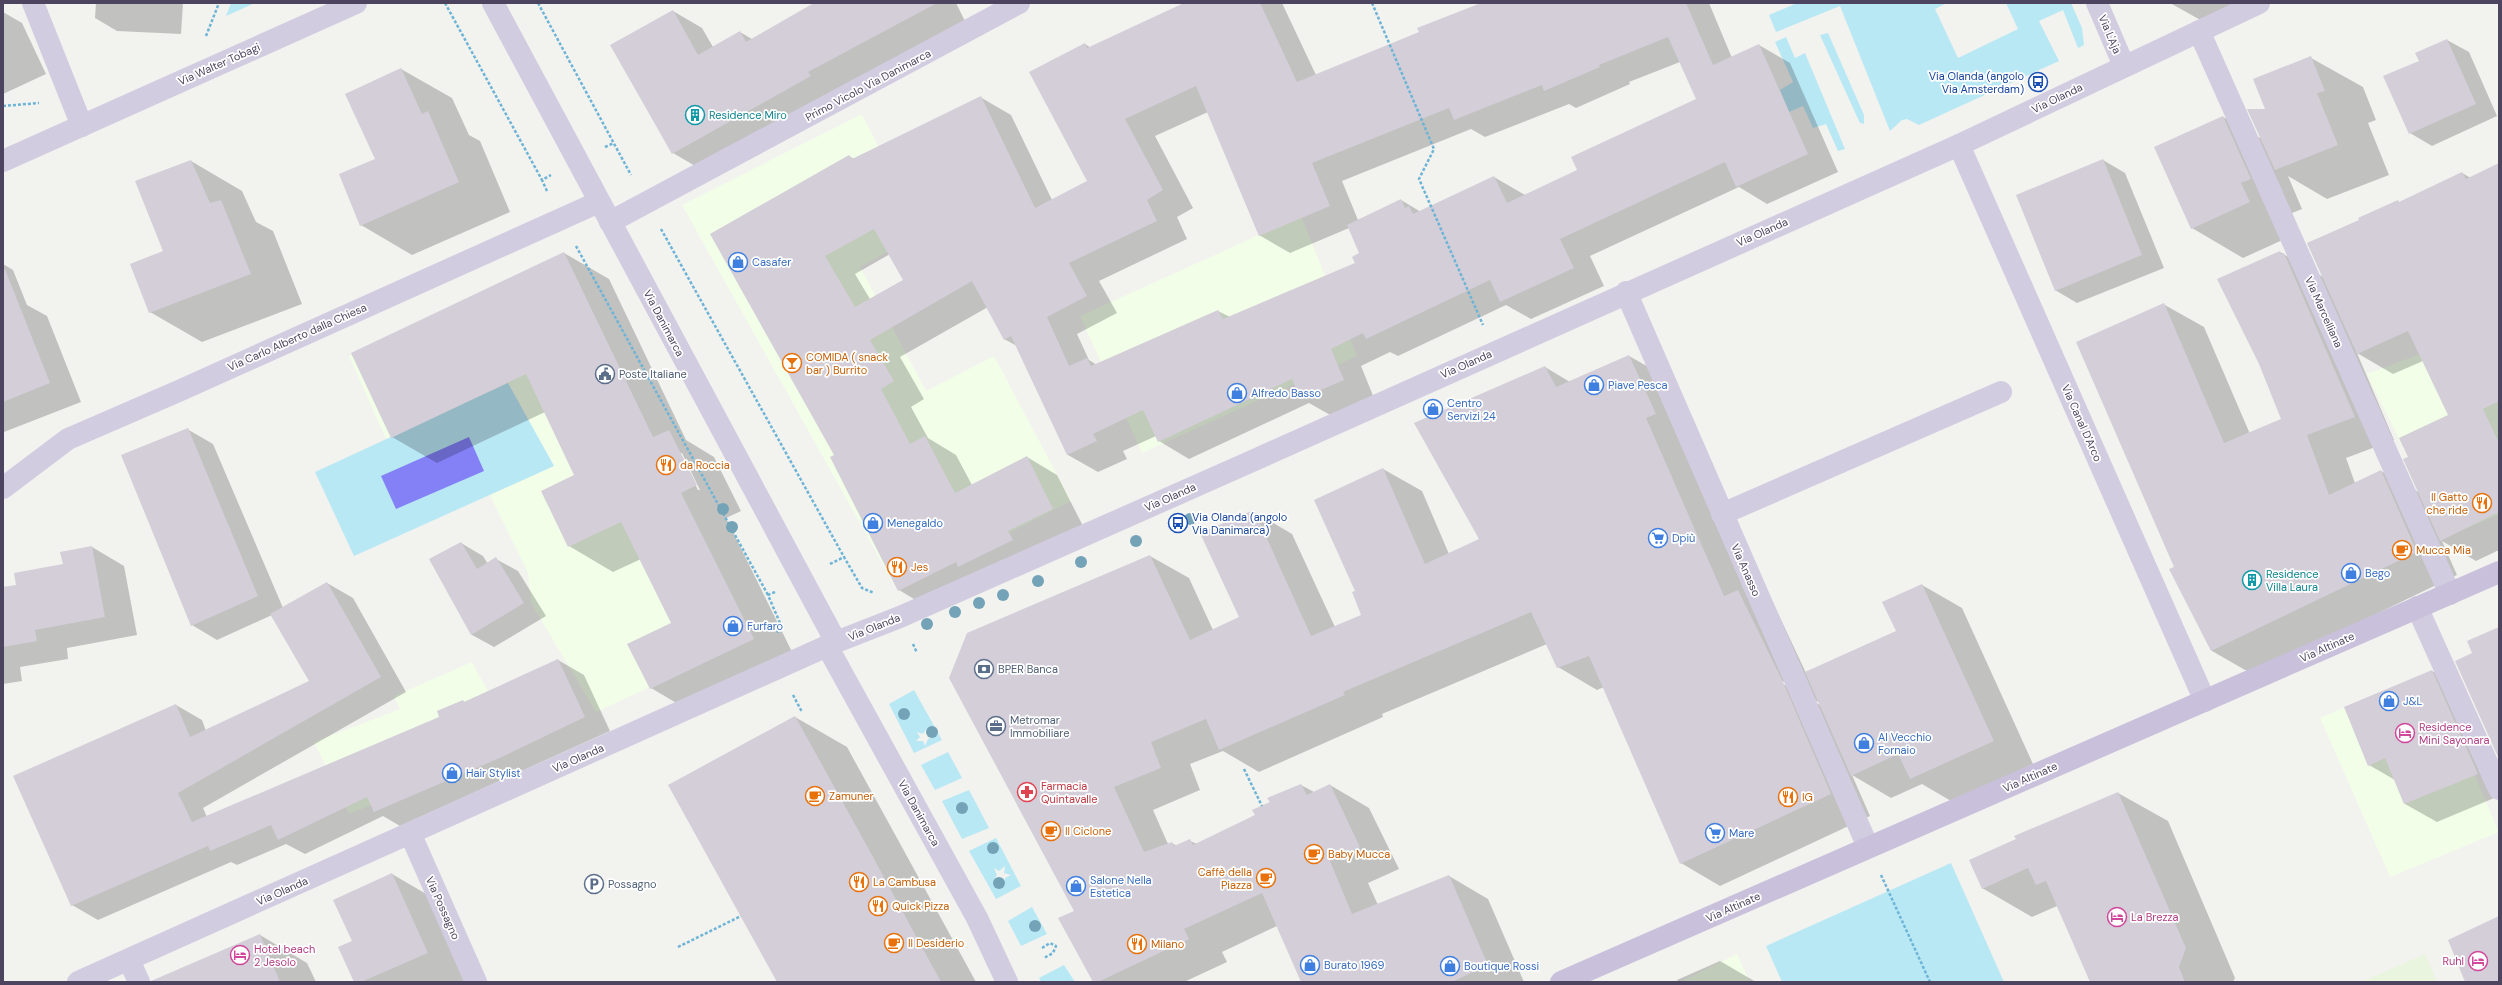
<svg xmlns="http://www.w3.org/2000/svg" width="2502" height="985" viewBox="0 0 2502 985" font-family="'DM Sans',sans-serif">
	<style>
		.commercial { fill: #f2fee8 }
		.green { fill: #b9e8f5; fill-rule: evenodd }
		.sand { fill: #eaf5df }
		.water { fill: #8481f7 }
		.shadow { fill: #0003; fill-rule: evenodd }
		.building { fill: #d3ced8; fill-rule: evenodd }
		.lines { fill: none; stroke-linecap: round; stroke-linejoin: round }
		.path { stroke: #6db4d7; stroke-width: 2.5; stroke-dasharray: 3 2; stroke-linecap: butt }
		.lane { stroke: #d2cce1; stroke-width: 22 }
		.street { stroke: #d2cce1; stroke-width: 22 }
		.secondary { stroke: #c9c0db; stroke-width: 22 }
		.tree { fill: #74a3b8 }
		.labels { text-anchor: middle; stroke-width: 3.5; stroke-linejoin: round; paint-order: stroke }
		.street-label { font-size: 11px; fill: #4d455f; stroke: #fff }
		.transit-label { font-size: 11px; fill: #164399; stroke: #fff; text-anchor: end }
		.culture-label { font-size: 11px; fill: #0d838f; stroke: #fff; text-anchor: start }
		.shop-label { font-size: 11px; fill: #366cbe; stroke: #fff; text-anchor: start }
		.food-label { font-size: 11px; fill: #c56008; stroke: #fff; text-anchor: start }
		.service-label { font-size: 11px; fill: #4e5e75; stroke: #fff; text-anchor: start }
		.hotel-label { font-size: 11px; fill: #b23c85; stroke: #fff; text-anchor: start }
		.health-label { font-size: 11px; fill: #be3a42; stroke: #fff; text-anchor: start }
	</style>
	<rect width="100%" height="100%" fill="#f2f2ef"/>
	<g class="commercial">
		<polygon points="862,114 922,233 860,267 926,391 994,356 1071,501 898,591 682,205"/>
		<polygon points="1301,216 1357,356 1142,453 1080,316"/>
		<polygon points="563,259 754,639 596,712 531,603 528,573 490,495 554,466 508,383 386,439 349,356"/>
		<polygon points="2499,324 2499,515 2453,534 2445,533 2367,374"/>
		<polygon points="472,662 518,746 349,814 314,742 400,709 394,696"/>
		<polygon points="2430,671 2499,832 2390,877 2320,718"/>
		<polygon points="1737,954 1750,982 1680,982"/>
	</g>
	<g class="green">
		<polygon points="231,3 255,3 226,16"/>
		<polygon points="1797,3 1947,3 1935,9 1958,58 2018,29 2006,3 2071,3 2082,28 2084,45 2078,48 2063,10 2039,21 2059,61 1919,125 1907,119 1902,120 1890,131 1840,6 1776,32 1769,15"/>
		<polygon points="1828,33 1864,115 1864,124 1860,123 1858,119 1820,35"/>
		<polygon points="1786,37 1795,58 1805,53 1845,149 1838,151 1826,124 1813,128 1803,106 1789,112 1780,90 1793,82 1775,42"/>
		<polygon points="508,383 554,466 354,556 315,472"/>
		<path d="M 914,690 L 942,740 L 914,753 L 889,704 ZM 927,728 L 928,735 L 934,736 L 928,739 L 925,746 L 923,741 L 916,741 L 920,737 L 917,732 L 923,734 Z"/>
		<polygon points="948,752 962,778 935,790 921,765"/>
		<polygon points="969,790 989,828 962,839 942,801"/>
		<path d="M 996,838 L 1021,886 L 996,899 L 969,851 ZM 1005,866 L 1004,873 L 1011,875 L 1005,878 L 1004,885 L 1000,879 L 994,880 L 997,875 L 994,868 L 999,871 Z"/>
		<polygon points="1951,863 2004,982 1782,982 1766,946"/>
		<polygon points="1032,907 1047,934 1021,946 1008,921"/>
		<polygon points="1064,965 1075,982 1041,982 1039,978"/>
	</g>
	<polygon class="sand" points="2425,954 2437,982 2361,982"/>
	<polygon class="water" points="469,437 484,471 396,509 381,476"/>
	<g class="shadow">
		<polygon points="96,3 183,3 181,34 117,31 95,18"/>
		<polygon points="816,3 956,3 965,21 702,170 673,153 673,11 702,28 713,47 740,32 752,39"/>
		<path d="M 1187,3 L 1282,3 L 1316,75 L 1503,3 L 1709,3 L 1732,58 L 1759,45 L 1790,63 L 1838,172 L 1767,204 L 1739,187 L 1590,256 L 1604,286 L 1531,319 L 1506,305 L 1398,356 L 1390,352 L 1361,366 L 1374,398 L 1332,416 L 1309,403 L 1189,459 L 1159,441 L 1156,436 L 1123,451 L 1127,459 L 1098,472 L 1068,455 L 1017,346 L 1004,339 L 988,307 L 900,357 L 924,399 L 911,407 L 928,438 L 956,455 L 972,485 L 1027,457 L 1057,475 L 1083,526 L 929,608 L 899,590 L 836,455 L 711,234 L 849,156 L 854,159 L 980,97 L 1011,115 L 1052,200 L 1088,181 L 1085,44 L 1091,48 ZM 1680,62 L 1697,99 L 1578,171 L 1525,195 L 1494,177 L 1421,212 L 1401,200 L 1358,220 L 1342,181 L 1471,129 L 1485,137 L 1569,104 L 1576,108 L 1630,84 L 1629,82 ZM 1208,112 L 1259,235 L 1290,253 L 1349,228 L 1361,254 L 1356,264 L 1230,317 L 1218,311 L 1097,365 L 1089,360 L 1077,334 L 1117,313 L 1099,281 L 1187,239 L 1177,217 L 1193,208 L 1155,136 ZM 890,254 L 904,280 L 870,299 L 855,274 Z"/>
		<polygon points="2170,3 2266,3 2204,22"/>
		<polygon points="3,12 22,23 46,74 3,94"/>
		<polygon points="2447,40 2469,52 2497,116 2432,146 2410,133 2421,62 2416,54"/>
		<polygon points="2311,58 2363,87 2376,120 2368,123 2389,175 2327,199 2288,176 2302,209 2292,213 2300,232 2243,258 2192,228 2223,117 2262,139 2267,110"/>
		<polygon points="401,69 452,98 469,135 480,141 510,212 412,255 361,225"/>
		<polygon points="2103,160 2125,173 2164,268 2077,303 2055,290"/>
		<polygon points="191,161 242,191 256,222 273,231 302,304 202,342 150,312 164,252"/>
		<path d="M 2499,170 L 2499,550 L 2476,561 L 2442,541 L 2457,575 L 2252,674 L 2212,651 L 2170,570 L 2175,567 L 2163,304 L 2204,327 L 2250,434 L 2283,420 L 2280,252 L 2323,277 L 2400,203 L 2462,173 L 2471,178 ZM 2357,353 L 2393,374 L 2423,361 L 2450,415 L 2410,457 L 2420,493 L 2381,471 L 2355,483 L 2346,458 L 2394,440 Z"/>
		<path d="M 564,253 L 609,279 L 686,440 L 714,457 L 741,511 L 726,518 L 798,664 L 695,714 L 651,688 L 672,623 L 641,559 L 613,572 L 569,546 L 575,476 L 545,412 L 437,463 L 392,437 ZM 679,453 L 682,453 L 700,490 L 698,490 Z"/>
		<polygon points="3,264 13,270 27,305 47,316 81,402 4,432"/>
		<path d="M 1629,356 L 1668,378 L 1806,673 L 1897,632 L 1922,585 L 1962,608 L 2033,764 L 1951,801 L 1922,784 L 1891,798 L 1852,775 L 1870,816 L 1720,886 L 1681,863 L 1604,687 L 1597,690 L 1558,667 L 1547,644 L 1382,714 L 1383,717 L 1259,772 L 1223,751 L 1190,764 L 1200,790 L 1153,810 L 1168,844 L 1172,843 L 1177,846 L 1190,841 L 1197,844 L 1256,815 L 1271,803 L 1301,785 L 1314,792 L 1330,785 L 1369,808 L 1399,869 L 1368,883 L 1378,905 L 1449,876 L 1488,899 L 1524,982 L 1302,982 L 1277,926 L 1222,952 L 1227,962 L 1184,982 L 1094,982 L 1075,911 L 1150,556 L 1189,578 L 1213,630 L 1240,618 L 1253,511 L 1292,534 L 1335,627 L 1363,615 L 1356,592 L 1383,469 L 1422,491 L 1449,554 L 1481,540 L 1545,367 L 1570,382 ZM 1779,679 L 1820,703 L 1820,705 L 1778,681 Z"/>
		<polygon points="187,429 213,444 283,608 327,583 353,598 406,692 203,808 207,817 441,718 463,701 465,702 558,660 584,675 610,731 400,826 383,816 305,854 286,844 237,865 231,862 98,920 72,905 176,705 202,720 206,731 310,681 272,615 217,640 192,625"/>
		<polygon points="461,543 483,556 488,564 496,559 518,571 546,616 494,647 472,635 430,560"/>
		<polygon points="92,547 124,566 137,635 67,648 68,659 20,667 22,681 3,684 3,589 18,586 64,565 62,553"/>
		<polygon points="2432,671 2464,690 2499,796 2437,822 2405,804 2395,780 2369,765"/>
		<polygon points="795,717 847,747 976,982 778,982"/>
		<polygon points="2118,793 2168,821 2235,978 2233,982 2091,982 2057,906 2032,917 1982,888"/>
		<polygon points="392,874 440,902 471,982 356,982 353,941"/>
		<polygon points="260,935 307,963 316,982 167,982"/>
		<polygon points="1720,961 1756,982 1678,982 1677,980"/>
	</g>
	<g class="building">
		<polygon points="814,3 937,3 808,72 811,76 672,154 610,45 673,10 698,55 740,31 746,42"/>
		<path d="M 1184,3 L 1260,3 L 1297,82 L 1419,32 L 1417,28 L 1481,3 L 1686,3 L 1713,65 L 1759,44 L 1808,154 L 1736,187 L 1725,162 L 1560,239 L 1574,268 L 1500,302 L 1490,280 L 1366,339 L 1363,333 L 1331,349 L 1344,380 L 1300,399 L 1292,379 L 1158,442 L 1143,410 L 1093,434 L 1097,441 L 1067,455 L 1011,336 L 1004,340 L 972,281 L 870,340 L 894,381 L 881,389 L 910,444 L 925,436 L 955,493 L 1027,456 L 1053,509 L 1008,531 L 1013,540 L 958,567 L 956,562 L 898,591 L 830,457 L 834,455 L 710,234 L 849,155 L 852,159 L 981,96 L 1035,208 L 1087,181 L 1029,72 L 1085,43 L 1087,48 ZM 1668,37 L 1696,99 L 1571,157 L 1577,170 L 1507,203 L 1494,176 L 1413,214 L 1409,206 L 1405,208 L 1401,199 L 1347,225 L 1359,253 L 1352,257 L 1355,263 L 1223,319 L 1218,310 L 1091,366 L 1087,358 L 1069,366 L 1047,317 L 1087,296 L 1069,263 L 1157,221 L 1147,200 L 1163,190 L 1125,119 L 1196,86 L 1259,236 L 1330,206 L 1312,163 L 1449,108 L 1454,120 L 1542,85 L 1544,91 L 1600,67 L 1599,65 ZM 874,229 L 903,280 L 855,307 L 825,256 Z"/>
		<polygon points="2447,39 2476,104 2409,134 2383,76 2419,61 2415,53"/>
		<polygon points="2311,56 2325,91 2317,93 2338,145 2275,170 2247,109 2265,109 2253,79"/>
		<polygon points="401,68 422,114 428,111 459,182 360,226 339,174 375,159 345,94"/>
		<polygon points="2223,116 2251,179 2241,183 2250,202 2191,229 2154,147"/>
		<polygon points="2103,159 2142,255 2055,291 2016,195"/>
		<polygon points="191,160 210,203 221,200 251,274 149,313 130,264 163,251 135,181"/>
		<polygon points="2499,163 2499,401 2483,409 2499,443 2499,512 2440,541 2403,459 2408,457 2399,438 2448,415 2408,331 2357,354 2307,243 2359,220 2358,218 2398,200 2399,202 2462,172 2466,179"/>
		<polygon points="2280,251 2281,254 2284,253 2355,417 2307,435 2329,495 2381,470 2417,552 2211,651 2169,569 2174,567 2076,342 2164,303 2224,443 2281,419 2259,364 2217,279"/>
		<polygon points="564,252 653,437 669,430 697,485 681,493 754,639 650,689 627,644 671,623 621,522 568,547 541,491 574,475 526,374 391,438 351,353"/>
		<polygon points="5,269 50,383 3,402 3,270"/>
		<polygon points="1629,355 1656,414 1646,418 1724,596 1738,590 1783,682 1831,794 1680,864 1589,656 1557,668 1531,612 1343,692 1345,695 1219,750 1206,719 1151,742 1161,768 1114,787 1144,852 1172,842 1174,846 1190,839 1193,845 1255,815 1252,810 1270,802 1267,798 1301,784 1307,795 1330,784 1360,847 1330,861 1352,914 1449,875 1488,965 1452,982 1301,982 1262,893 1184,929 1189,939 1098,982 1093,982 1058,918 1074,911 949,678 967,633 1150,555 1190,640 1239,617 1200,533 1254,510 1311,636 1361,615 1352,592 1355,591 1314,500 1383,468 1425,564 1479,539 1414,423 1545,366 1556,387"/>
		<polygon points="188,428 258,596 191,626 121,455"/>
		<polygon points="461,542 477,569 496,557 524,603 471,635 429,559"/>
		<polygon points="92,546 105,617 35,630 37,641 3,647 3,587 16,585 14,573 63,564 60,552"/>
		<polygon points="327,582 381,677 178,793 192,822 439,717 437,711 463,700 464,702 558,659 585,717 502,757 374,812 367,797 278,840 271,825 210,851 208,846 71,906 13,776 176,704 190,737 309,681 270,614"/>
		<polygon points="1922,584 1994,741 1910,779 1898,754 1851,776 1805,672 1896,631 1882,602"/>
		<polygon points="2499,627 2499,759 2455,661 2472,653 2467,641"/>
		<polygon points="2432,670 2478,774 2404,804 2385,758 2368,766 2344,707"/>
		<polygon points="795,716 867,846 941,982 777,982 668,785"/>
		<polygon points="2118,792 2186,948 2179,967 2185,982 2090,982 2046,881 2036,885 2028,868 1982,889 1969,860 2016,839 2014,836"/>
		<polygon points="392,873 428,953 361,982 354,982 338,947 352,941 333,900"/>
		<polygon points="2499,916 2499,982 2465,982 2448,940"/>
		<polygon points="260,934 280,982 151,982 151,981"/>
	</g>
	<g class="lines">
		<g class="path">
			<polyline points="445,3 542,180"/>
			<polyline points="538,3 631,175"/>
			<polyline points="1372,3 1434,149 1419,179 1483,325"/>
			<polyline points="206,36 219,3"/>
			<polyline points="3,106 39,103"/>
			<polyline points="605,147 614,143"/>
			<polyline points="547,191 542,180 551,175"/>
			<polyline points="661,229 844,557"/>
			<polyline points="576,246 768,595"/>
			<polyline points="830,564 844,557 862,588 874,593"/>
			<polyline points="775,592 768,595 780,623 777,634"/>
			<polyline points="913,644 917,653"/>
			<polyline points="793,695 802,712"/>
			<polyline points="1244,769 1262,806"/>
			<polyline points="1881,875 1930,982"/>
			<polyline points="678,947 741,916"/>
			<polyline points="1042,948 1050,943 1056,946 1053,953 1044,958"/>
		</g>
		<g class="lane">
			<polyline points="33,3 82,126"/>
			<polyline points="610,222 1019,3"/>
			<polyline points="1722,514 2001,392"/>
			<polyline points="2417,607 2499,789"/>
		</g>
		<g class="street">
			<polyline points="493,3 836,642"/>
			<polyline points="2097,3 2124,66"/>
			<polyline points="2199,31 2450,594"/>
			<polyline points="1959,145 2205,701"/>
			<polyline points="3,161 356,3"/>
			<polyline points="1626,292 1868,847"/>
			<polyline points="3,488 68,439 181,390 599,202"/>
			<polyline points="827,646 977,918 1007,982"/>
			<polyline points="410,833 476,982"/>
			<polyline points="129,960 139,982"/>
			<polyline points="78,982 836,642 900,617 1250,462 1959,145 2259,3"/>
		</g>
		<polyline class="secondary" points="1561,982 2499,572"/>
	</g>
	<g class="tree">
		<circle cx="723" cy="509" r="6"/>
		<circle cx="1190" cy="519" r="6"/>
		<circle cx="732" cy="527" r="6"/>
		<circle cx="1136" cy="541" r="6"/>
		<circle cx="1081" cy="562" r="6"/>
		<circle cx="1038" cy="581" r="6"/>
		<circle cx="1003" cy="595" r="6"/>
		<circle cx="979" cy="603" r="6"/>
		<circle cx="955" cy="612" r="6"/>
		<circle cx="927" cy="624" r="6"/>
		<circle cx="904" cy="714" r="6"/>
		<circle cx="932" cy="732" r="6"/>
		<circle cx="962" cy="808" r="6"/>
		<circle cx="993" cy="848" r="6"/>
		<circle cx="999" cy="883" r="6"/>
		<circle cx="1035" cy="926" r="6"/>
	</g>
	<defs>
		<g id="bus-ring" transform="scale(1)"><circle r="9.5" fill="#fff" stroke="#1a4fb4" stroke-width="1.5"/><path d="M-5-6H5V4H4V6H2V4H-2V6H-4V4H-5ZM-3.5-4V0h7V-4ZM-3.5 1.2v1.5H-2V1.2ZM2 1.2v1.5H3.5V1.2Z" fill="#1a4fb4"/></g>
		<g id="building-ring" transform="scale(1)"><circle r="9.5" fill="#fff" stroke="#0f9aa8" stroke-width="1.5"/><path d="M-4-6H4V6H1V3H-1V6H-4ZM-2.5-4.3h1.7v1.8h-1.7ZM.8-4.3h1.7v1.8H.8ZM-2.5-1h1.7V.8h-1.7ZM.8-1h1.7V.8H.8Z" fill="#0f9aa8"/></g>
		<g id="shop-ring" transform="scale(1)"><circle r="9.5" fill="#fff" stroke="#3f7fe0" stroke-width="1.5"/><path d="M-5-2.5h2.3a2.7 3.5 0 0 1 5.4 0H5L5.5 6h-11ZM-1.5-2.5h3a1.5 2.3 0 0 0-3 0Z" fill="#3f7fe0"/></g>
		<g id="bar-ring" transform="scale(1)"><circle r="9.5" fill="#fff" stroke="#e8710a" stroke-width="1.5"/><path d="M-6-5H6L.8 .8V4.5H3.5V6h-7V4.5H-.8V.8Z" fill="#e8710a"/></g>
		<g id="civic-ring" transform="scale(1)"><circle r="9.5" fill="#fff" stroke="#5c6f8a" stroke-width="1.5"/><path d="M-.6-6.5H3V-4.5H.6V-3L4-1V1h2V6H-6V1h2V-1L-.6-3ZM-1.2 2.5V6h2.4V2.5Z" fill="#5c6f8a"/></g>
		<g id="restaurant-ring" transform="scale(1)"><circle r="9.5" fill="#fff" stroke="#e8710a" stroke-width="1.5"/><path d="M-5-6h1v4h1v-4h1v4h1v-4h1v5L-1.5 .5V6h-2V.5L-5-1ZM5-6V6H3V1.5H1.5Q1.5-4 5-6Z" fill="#e8710a"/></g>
		<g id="supermarket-ring" transform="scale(1)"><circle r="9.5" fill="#fff" stroke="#3f7fe0" stroke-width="1.5"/><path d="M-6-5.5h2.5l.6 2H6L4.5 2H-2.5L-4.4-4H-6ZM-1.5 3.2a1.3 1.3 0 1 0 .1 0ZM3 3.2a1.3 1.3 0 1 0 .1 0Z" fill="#3f7fe0"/></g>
		<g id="cafe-ring" transform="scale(1)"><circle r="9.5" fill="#fff" stroke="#e8710a" stroke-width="1.5"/><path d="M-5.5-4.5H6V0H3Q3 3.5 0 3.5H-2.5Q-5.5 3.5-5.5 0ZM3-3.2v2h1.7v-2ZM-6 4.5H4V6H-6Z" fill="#e8710a"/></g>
		<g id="bank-ring" transform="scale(1)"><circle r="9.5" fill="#fff" stroke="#5c6f8a" stroke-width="1.5"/><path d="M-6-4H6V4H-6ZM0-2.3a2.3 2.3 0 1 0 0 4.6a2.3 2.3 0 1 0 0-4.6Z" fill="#5c6f8a"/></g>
		<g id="office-ring" transform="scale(1)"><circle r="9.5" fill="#fff" stroke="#5c6f8a" stroke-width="1.5"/><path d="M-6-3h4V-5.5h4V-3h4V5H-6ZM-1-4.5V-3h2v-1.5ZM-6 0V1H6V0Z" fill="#5c6f8a"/></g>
		<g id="hotel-ring" transform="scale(1)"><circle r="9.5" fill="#fff" stroke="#d1479c" stroke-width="1.5"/><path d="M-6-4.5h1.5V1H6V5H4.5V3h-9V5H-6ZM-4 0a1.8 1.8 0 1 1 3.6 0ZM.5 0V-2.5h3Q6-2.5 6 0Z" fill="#d1479c"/></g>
		<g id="pharmacy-ring" transform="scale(1)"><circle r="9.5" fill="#fff" stroke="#e0444e" stroke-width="1.5"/><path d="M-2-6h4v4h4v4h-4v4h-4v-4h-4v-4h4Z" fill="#e0444e"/></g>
		<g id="parking-ring" transform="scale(1)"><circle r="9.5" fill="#fff" stroke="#5c6f8a" stroke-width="1.5"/><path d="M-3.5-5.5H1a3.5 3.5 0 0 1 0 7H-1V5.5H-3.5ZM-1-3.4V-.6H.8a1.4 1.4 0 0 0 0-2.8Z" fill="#5c6f8a"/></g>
	</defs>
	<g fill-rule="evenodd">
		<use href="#bus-ring" x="2038" y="82"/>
		<use href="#building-ring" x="695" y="115"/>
		<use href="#shop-ring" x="738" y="262"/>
		<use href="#bar-ring" x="792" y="363"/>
		<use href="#civic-ring" x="605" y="374"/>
		<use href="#shop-ring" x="1594" y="385"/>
		<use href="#shop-ring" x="1237" y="393"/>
		<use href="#shop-ring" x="1433" y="409"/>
		<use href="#restaurant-ring" x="666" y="465"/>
		<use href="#restaurant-ring" x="2482" y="503"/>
		<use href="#shop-ring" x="873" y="523"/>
		<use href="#bus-ring" x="1178" y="523"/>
		<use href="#supermarket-ring" x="1658" y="538"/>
		<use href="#cafe-ring" x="2402" y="550"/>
		<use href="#restaurant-ring" x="897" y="567"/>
		<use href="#shop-ring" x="2351" y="573"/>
		<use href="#building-ring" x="2252" y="580"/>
		<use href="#shop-ring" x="733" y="626"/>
		<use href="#bank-ring" x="984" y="669"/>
		<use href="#shop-ring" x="2389" y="701"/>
		<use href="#office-ring" x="996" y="726"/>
		<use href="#hotel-ring" x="2405" y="733"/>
		<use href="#shop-ring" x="1864" y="743"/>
		<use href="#shop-ring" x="452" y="773"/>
		<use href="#pharmacy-ring" x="1027" y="792"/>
		<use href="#cafe-ring" x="815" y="796"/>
		<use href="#restaurant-ring" x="1788" y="797"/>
		<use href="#cafe-ring" x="1051" y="831"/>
		<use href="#supermarket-ring" x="1715" y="833"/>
		<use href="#cafe-ring" x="1314" y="854"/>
		<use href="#cafe-ring" x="1266" y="878"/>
		<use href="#restaurant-ring" x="859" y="882"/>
		<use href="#parking-ring" x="594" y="884"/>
		<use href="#shop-ring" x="1076" y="886"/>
		<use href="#restaurant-ring" x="878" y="906"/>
		<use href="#hotel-ring" x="2117" y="917"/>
		<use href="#cafe-ring" x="894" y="943"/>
		<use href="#restaurant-ring" x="1137" y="944"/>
		<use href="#hotel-ring" x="240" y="955"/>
		<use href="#hotel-ring" x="2478" y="961"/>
		<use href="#shop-ring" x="1310" y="965"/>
		<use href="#shop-ring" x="1450" y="966"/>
	</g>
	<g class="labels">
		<g class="street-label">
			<text transform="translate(2110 34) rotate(67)" y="4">Via L'Aja</text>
			<text transform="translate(219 64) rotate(-24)" y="4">Via Walter Tobagi</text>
			<text transform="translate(868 85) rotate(-28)" y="4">Primo Vicolo Via Danimarca</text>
			<text transform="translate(2057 98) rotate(-26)" y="4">Via Olanda</text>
			<text transform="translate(1762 232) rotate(-24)" y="4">Via Olanda</text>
			<text transform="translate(2324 312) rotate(66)" y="4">Via Marcelliana</text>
			<text transform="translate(664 323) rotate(62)" y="4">Via Danimarca</text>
			<text transform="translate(297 337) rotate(-24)" y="4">Via Carlo Alberto dalla Chiesa</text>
			<text transform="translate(1466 364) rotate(-24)" y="4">Via Olanda</text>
			<text transform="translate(2082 423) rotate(66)" y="4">Via Canal D'Arco</text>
			<text transform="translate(1170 497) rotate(-24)" y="4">Via Olanda</text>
			<text transform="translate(1746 570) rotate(66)" y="4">Via Anasso</text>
			<text transform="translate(874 627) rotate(-22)" y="4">Via Olanda</text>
			<text transform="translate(2327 647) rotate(-24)" y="4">Via Altinate</text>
			<text transform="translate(578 758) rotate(-24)" y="4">Via Olanda</text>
			<text transform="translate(2030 777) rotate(-24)" y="4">Via Altinate</text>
			<text transform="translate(919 813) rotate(61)" y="4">Via Danimarca</text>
			<text transform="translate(282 891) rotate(-24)" y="4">Via Olanda</text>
			<text transform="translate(1733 907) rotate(-24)" y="4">Via Altinate</text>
			<text transform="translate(443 908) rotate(66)" y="4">Via Possagno</text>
		</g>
		<g class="transit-label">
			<text x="2024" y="80">Via Olanda (angolo<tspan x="2024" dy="13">Via Amsterdam)</tspan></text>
			<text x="1192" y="521" text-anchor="start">Via Olanda (angolo<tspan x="1192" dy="13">Via Danimarca)</tspan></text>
		</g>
		<g class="culture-label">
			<text x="709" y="119">Residence Miro</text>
			<text x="2266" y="578">Residence<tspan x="2266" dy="13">Villa Laura</tspan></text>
		</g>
		<g class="shop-label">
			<text x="752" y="266">Casafer</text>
			<text x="1608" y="389">Piave Pesca</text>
			<text x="1251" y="397">Alfredo Basso</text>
			<text x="1447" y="407">Centro<tspan x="1447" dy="13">Servizi 24</tspan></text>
			<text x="887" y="527">Menegaldo</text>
			<text x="1672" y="542">Dpiù</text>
			<text x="2365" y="577">Bego</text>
			<text x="747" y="630">Furfaro</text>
			<text x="2403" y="705">J&amp;L</text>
			<text x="1878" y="741">Al Vecchio<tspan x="1878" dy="13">Fornaio</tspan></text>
			<text x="466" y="777">Hair Stylist</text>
			<text x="1729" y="837">Mare</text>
			<text x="1090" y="884">Salone Nella<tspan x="1090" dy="13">Estetica</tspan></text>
			<text x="1324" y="969">Burato 1969</text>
			<text x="1464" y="970">Boutique Rossi</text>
		</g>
		<g class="food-label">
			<text x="806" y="361">COMIDA ( snack<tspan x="806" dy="13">bar ) Burrito</tspan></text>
			<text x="680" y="469">da Roccia</text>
			<text x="2468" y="501" text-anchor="end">Il Gatto<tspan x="2468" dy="13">che ride</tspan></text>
			<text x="2416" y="554">Mucca Mia</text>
			<text x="911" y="571">Jes</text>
			<text x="829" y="800">Zamuner</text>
			<text x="1802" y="801">IG</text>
			<text x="1065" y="835">Il Ciclone</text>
			<text x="1328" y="858">Baby Mucca</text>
			<text x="1252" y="876" text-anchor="end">Caffè della<tspan x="1252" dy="13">Piazza</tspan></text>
			<text x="873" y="886">La Cambusa</text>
			<text x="892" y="910">Quick Pizza</text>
			<text x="908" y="947">Il Desiderio</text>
			<text x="1151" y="948">Milano</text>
		</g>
		<g class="service-label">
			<text x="619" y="378">Poste Italiane</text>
			<text x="998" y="673">BPER Banca</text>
			<text x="1010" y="724">Metromar<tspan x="1010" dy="13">Immobiliare</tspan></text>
			<text x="608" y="888">Possagno</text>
		</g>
		<g class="hotel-label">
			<text x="2419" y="731">Residence<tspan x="2419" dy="13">Mini Sayonara</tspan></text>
			<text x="2131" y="921">La Brezza</text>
			<text x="254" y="953">Hotel beach<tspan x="254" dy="13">2 Jesolo</tspan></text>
			<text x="2464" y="965" text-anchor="end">Ruhl</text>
		</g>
		<g class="health-label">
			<text x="1041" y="790">Farmacia<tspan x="1041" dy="13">Quintavalle</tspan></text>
		</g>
	</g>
	<rect width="2502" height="985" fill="none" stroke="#4d455f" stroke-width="8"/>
</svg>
